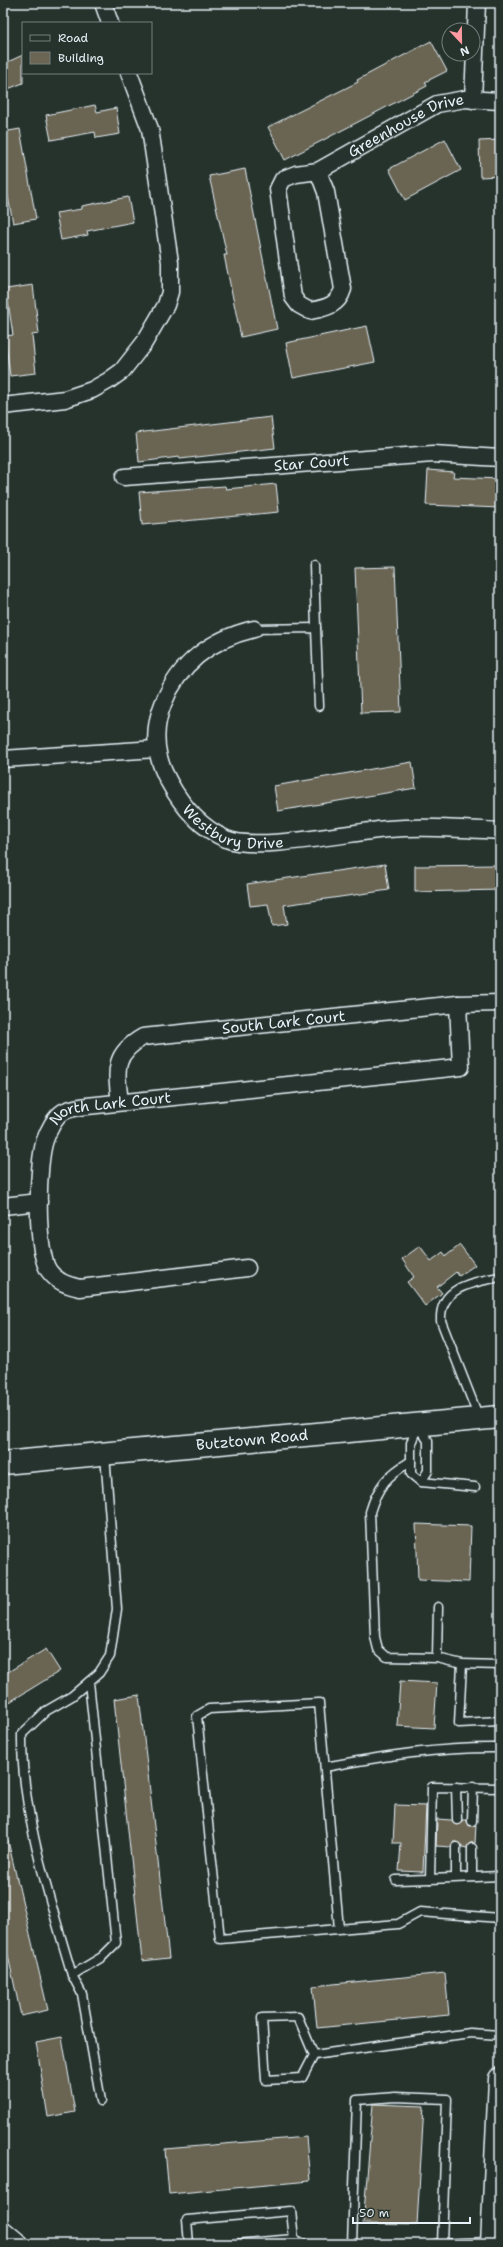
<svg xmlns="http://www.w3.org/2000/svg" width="503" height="2247" viewBox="0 0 503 2247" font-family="'Shantell Sans',sans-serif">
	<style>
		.building { fill: #6b6553; stroke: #e8f1f8 }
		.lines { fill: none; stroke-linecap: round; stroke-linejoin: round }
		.lane-casing { stroke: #e8f1f8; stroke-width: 11 }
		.street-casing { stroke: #e8f1f8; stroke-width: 19 }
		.secondary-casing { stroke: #e8f1f8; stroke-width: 25 }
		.primary-casing { stroke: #e8f1f8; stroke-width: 25 }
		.lane { stroke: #26332d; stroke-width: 8 }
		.street { stroke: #26332d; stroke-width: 16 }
		.secondary { stroke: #26332d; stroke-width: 22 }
		.primary { stroke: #26332d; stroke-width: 22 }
		.labels { text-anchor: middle; stroke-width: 4; stroke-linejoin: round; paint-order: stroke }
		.street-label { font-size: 15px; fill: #e8f1f8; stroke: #26332d }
	</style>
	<rect width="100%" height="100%" fill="#26332d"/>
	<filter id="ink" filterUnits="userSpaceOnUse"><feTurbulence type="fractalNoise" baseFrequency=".025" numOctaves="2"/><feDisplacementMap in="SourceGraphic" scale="8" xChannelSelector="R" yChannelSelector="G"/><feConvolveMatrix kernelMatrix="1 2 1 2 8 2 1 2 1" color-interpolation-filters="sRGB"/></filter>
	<g filter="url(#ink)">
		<g class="building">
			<polygon points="431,41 447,71 425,82 427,86 285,160 268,127 358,82 357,80"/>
			<polygon points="23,55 23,83 3,91 3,64"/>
			<polygon points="95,105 97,112 116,108 120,134 96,138 95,132 51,140 46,115"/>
			<polygon points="20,129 36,219 13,223 5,181 3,181 3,132"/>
			<polygon points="445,139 461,170 405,200 389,169"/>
			<polygon points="500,140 500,176 480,177 479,141"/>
			<polygon points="245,169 277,329 241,337 224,255 227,255 209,176"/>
			<polygon points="128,197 133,222 87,231 88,235 61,240 56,213 82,209 82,206"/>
			<polygon points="33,285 39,334 32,335 36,373 10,376 5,336 13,335 6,289"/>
			<polygon points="367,326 375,362 293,378 286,343"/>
			<polygon points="271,417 275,448 180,459 179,457 139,462 136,433"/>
			<polygon points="428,470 454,472 453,477 500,479 500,508 426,505"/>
			<polygon points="276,484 279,512 142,525 139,492 225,486 226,489"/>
			<polygon points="395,567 401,712 361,713 355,568"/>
			<polygon points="412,762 416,788 278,811 274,786"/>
			<polygon points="385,864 389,890 284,905 287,924 272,926 268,904 250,906 247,884"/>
			<polygon points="500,865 500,890 415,892 415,866"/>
			<polygon points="460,1245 475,1265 459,1276 456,1272 437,1287 442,1293 425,1306 407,1282 414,1277 402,1259 420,1246 431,1261 443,1252 446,1256"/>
			<polygon points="416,1524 471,1526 469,1582 418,1580"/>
			<polygon points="46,1649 60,1671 3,1706 3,1675"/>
			<polygon points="400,1681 437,1683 434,1728 397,1726"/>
			<polygon points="139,1695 169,1958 142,1961 114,1699"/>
			<polygon points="395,1805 426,1806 423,1872 399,1871 401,1843 393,1843"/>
			<polygon points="437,1819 451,1820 453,1823 457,1825 462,1820 467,1820 469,1826 476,1825 475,1843 470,1843 467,1848 462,1847 456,1842 453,1842 451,1847 436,1846"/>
			<polygon points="3,1841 8,1841 48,2010 21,2016 3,1932"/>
			<polygon points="445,1973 449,2015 317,2028 313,1986"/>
			<polygon points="62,2037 75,2112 48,2117 36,2042"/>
			<polygon points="373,2104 424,2106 417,2225 363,2224"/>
			<polygon points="306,2137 310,2181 169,2194 165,2149"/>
		</g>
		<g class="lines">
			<g class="lane-casing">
				<g id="lane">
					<polyline points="314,565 316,628"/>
					<polyline points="254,629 316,628 319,706"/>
					<path d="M 479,1418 L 441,1321 C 439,1287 473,1282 500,1277"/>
					<polygon points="418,1425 428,1441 428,1471 421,1482 411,1474 411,1443"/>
					<path d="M 411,1461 C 388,1475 378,1485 370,1512 L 375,1637 L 378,1649 L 387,1657 L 437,1658 L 462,1664 L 459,1723 L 500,1721"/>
					<polyline points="421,1482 475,1487"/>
					<polyline points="437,1658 438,1607"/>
					<polyline points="462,1664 500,1665"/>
					<path d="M 325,1767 C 383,1756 441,1747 500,1748"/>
					<polyline points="456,1787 457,1820"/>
					<polyline points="500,1788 432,1787 430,1879 500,1876"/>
					<polyline points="472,1821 473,1786"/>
					<polyline points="472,1876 472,1848"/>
					<polyline points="456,1877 456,1847"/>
					<polyline points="396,1880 430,1879"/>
					<polyline points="339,1929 319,1703 209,1709 197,1716 220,1939 398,1924 420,1912 500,1918"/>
					<polyline points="72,1975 102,1957 116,1943 89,1682"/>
					<polygon points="298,2017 314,2055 302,2078 266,2080 262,2018"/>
					<polyline points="314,2055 470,2033 500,2035"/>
					<path d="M 101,2101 L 82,1994 L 72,1975 C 50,1899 21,1814 22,1734 L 46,1711 L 72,1696 L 99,1673 L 110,1656 L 117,1609 L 105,1455"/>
					<polyline points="189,2244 187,2220 291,2211 294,2239"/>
					<polyline points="235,2244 294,2239 304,2244"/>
					<polyline points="352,2244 357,2100 395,2097 447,2099 442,2244"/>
					<polyline points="435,2244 490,2242"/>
				</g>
			</g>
			<g class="street-casing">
				<g id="street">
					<polyline points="103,3 110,23"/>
					<polyline points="473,100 477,3"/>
					<path id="s1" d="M 318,171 L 326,192 L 343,289 C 338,306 325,308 310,311 L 299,305 L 293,297 L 278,189 L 283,179 L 296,174 L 318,171 L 437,104 L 465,99 L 500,101"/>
					<polyline points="3,406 65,399 92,390 108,381 122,371 144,343 166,305 170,292 170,262 150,129 129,73"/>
					<path id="s2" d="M 124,477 L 433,454 L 500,458"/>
					<path id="s3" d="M 254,629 C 212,639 179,663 163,704 C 152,731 155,757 169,782 C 182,806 201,828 226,839 C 255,852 352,832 388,829 C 426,826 463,829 500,831"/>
					<polyline points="3,759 156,749"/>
					<path id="s4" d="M 120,1102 C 116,1070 113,1054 143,1037 L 458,1004 L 500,1003"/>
					<polyline points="3,1206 39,1202"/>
					<path id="s5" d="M 247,1268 L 80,1288 C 67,1285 57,1282 49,1271 C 35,1251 37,1163 45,1140 C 48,1131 55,1117 63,1112 C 69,1108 80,1107 87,1106 L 461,1067 L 458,1004"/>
					<polyline points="3,2229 21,2244"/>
				</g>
			</g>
			<g class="secondary-casing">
				<g id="secondary">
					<path id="s6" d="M 3,1463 L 500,1417"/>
				</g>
			</g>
			<g class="primary-casing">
				<polyline id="primary" points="492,2244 500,2079"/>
			</g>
			<use href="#lane" class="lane"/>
			<use href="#street" class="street"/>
			<use href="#secondary" class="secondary"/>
			<use href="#primary" class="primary"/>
		</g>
	</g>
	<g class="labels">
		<g class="street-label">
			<text dy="5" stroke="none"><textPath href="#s1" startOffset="442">Greenhouse Drive</textPath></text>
			<text dy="5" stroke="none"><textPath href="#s2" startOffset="188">Star Court</textPath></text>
			<text dy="5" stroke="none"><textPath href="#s3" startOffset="289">Westbury Drive</textPath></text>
			<text dy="5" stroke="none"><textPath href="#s4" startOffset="217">South Lark Court</textPath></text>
			<text dy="5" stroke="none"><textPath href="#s5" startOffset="418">North Lark Court</textPath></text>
			<text dy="5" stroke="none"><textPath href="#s6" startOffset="250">Butztown Road</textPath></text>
		</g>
	</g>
	<rect width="503" height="2247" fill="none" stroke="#26332d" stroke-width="16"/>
	<rect x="8" y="8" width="487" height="2231" fill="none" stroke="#e8f1f8" stroke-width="1.5" filter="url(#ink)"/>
	<rect x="22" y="22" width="130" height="52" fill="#26332d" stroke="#747f7e"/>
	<rect x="30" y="35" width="20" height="6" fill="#26332d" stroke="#747f7e"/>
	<text x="58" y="42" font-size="12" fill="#e8f1f8">Road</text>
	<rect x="30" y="52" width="20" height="12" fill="#6b6553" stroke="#747f7e"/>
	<text x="58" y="62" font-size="12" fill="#e8f1f8">Building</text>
	<g transform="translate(461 42) rotate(158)"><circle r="19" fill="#26332d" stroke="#747f7e"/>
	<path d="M0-3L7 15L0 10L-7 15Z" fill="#ff9aa2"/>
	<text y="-6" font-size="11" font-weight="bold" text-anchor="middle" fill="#e8f1f8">N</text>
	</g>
	<path d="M353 2217v6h117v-6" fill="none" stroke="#e8f1f8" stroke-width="2"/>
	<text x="359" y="2217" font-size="12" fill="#e8f1f8" stroke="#26332d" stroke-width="3" paint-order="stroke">50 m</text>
</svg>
